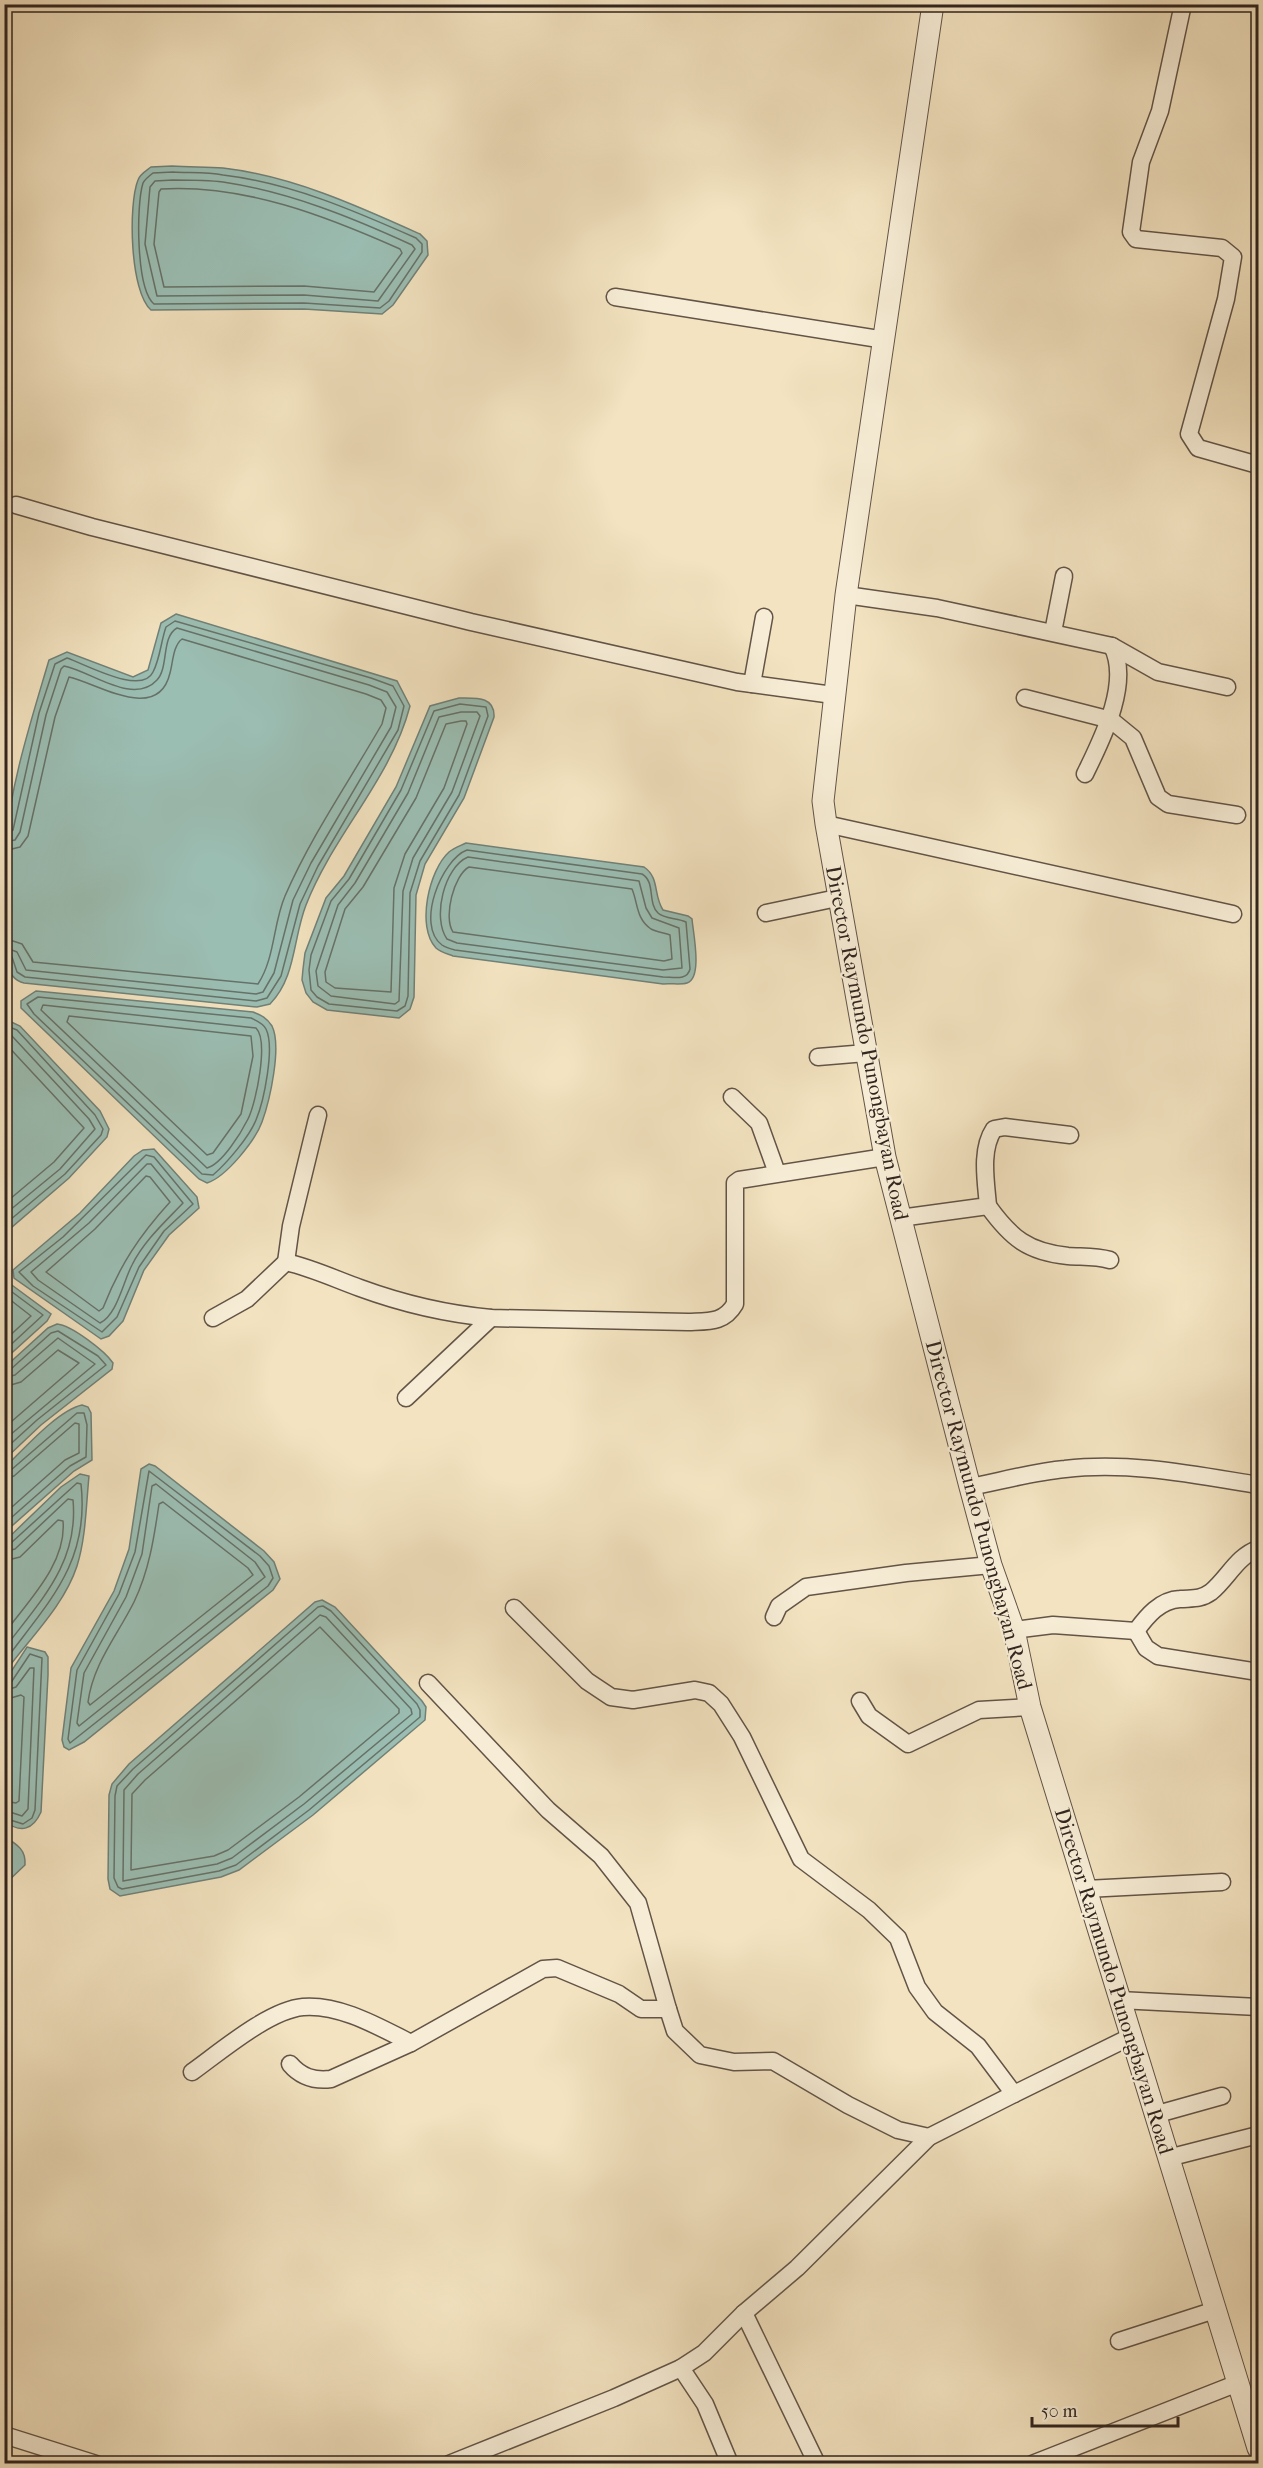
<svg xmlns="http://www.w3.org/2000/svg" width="1263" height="2468" viewBox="0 0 1263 2468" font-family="'IM FELL French Canon',serif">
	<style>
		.water { fill: #9bbeb3; stroke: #718178; stroke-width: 1.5 }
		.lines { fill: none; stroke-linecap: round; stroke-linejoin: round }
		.shore { stroke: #667269; stroke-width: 1.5 }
		.minor-casing { stroke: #625447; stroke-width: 19 }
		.tertiary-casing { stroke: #625447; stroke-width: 23 }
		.minor { stroke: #f7edd6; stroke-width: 16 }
		.tertiary { stroke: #f7edd6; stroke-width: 21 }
		.labels { text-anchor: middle; stroke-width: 4.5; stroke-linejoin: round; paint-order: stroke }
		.street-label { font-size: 21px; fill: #31251f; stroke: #f7edd6 }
	</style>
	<rect width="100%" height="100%" fill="#f3e3c0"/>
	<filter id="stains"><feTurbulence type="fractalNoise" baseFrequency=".00333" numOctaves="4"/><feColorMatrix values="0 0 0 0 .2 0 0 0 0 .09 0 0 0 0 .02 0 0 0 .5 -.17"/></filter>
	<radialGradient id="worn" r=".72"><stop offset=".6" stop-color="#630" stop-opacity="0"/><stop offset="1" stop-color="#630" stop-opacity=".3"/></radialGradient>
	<g class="water">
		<path d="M 172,166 C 189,167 206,167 223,168 C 292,176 358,206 420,234 L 427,241 L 428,255 L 393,305 L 382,314 L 304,309 L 151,310 C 130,292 128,205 138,180 C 140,174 146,171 151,167 Z"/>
		<path d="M 176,614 L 397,681 L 410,706 C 391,779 333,835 306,905 C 293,938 296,978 270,1004 L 257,1007 L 24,983 C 1,978 4,941 4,922 C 4,898 3,873 5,849 C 10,785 31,721 49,660 L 67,652 L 133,677 L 148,670 L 161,623 Z"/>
		<path d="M 459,698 C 476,698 495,696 494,717 L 464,798 L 425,864 L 416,895 L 414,997 L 410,1009 L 399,1018 L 327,1010 L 313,1002 L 306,993 L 302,980 L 303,969 L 305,953 L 326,898 L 344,876 L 396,787 L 430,706 Z"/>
		<path d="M 466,843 L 644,867 C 660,878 653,895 663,910 L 688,916 L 692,919 C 693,932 703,978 687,983 C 681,985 670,983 663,984 L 453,956 C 448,954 440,952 436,948 C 416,927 429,870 449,852 C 454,848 460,846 466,843 Z"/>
		<path d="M 36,991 L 253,1012 C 261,1015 267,1018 272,1026 C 282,1046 270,1100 262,1122 C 255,1141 226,1177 207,1183 L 199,1179 L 21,1008 L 21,1001 Z"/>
		<polygon points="5,1019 20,1026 100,1111 109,1129 107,1137 69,1178 5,1233"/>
		<polygon points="154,1149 197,1197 199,1208 169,1235 144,1270 123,1321 109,1336 101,1339 14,1278 13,1270 80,1213 134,1156 143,1150"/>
		<polygon points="5,1280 51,1314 47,1321 5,1359"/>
		<path d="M 57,1324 C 71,1325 105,1351 113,1363 L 112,1369 L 41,1425 L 5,1459 L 5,1367 L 48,1328 Z"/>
		<path d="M 82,1405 L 88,1407 L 91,1413 L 92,1460 L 74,1471 L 5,1532 L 5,1467 C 23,1450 58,1410 82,1405 Z"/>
		<polygon points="149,1464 155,1466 264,1551 274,1562 280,1579 273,1590 84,1742 69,1750 64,1747 62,1740 71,1668 114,1591 129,1549 141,1469"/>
		<path d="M 80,1474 L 89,1476 C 86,1506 86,1537 77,1566 C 64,1606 29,1639 5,1672 L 5,1541 L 61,1487 Z"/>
		<polygon points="322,1600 335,1607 422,1701 426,1707 425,1720 313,1815 239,1870 221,1877 120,1896 110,1889 108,1879 109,1795 112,1784 129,1764 315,1602"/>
		<path d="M 27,1647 L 45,1652 L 48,1657 L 48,1675 L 41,1812 C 33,1830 21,1833 5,1822 L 5,1681 Z"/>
		<path d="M 5,1837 C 18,1845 26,1850 25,1865 L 5,1884 Z"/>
	</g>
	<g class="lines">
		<g class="shore">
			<path d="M 173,172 C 189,173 207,172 223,175 C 291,183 355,211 416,238 L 422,244 L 422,252 L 389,301 L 380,308 L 304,303 L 154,304 C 136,289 136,205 143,183 C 145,179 149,176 153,173 Z"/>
			<path d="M 173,180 C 189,180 207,180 223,182 C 289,192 351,217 412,245 L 415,249 L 378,301 L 304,295 L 157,296 L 145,244 L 150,187 L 155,181 Z"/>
			<path d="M 161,189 C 244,184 326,216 400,249 L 402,253 L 374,292 L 304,286 L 164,287 L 154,244 L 159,192 Z"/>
			<polygon points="460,704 486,707 488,716 459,795 420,861 410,893 408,996 405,1006 397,1011 329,1004 317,997 311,990 309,970 311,955 331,901 349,879 401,790 434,711"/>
			<polygon points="461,712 477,712 480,716 452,792 413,858 403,891 399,1001 395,1004 331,996 318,986 316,971 338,905 355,883 408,793 439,717"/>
			<polygon points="461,721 466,721 467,724 444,788 405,854 394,888 391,992 335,988 326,982 325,972 345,909 363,887 416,798 446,724"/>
			<path d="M 4,835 L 13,830 L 39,713 L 55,664 L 67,658 C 85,664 142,696 153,672 C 160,659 161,641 166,627 L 175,621 L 371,678 L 393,686 L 404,706 L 398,730 L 318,866 L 300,904 L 281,976 L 267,998 L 256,1001 L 25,977 L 17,972 L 12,957 L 4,955"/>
			<path d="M 4,842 L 15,840 L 20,832 L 46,715 L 61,669 L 64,666 C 91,671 133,706 157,680 C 169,667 161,637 177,628 L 369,685 L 387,692 L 396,707 L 391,727 L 311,863 L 293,900 L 274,973 L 263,992 L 256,994 L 26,970 L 17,952 L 4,947"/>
			<path d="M 467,850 L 642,874 C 656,882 647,902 658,913 C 664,919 678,918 686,922 L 690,969 C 687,981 674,977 663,977 L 455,950 C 451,949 445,947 442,945 C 415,925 442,859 467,850 Z"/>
			<path d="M 4,851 L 20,847 L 28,836 L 55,717 L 69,677 C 97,683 158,724 170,673 C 173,662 173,646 182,639 L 366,694 L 381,700 L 386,708 L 382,724 C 350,780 311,836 285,896 C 273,924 275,958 258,984 L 33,962 L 22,944 L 4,938"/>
			<path d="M 468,857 L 639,881 L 646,908 L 652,918 L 679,928 L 682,968 L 663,970 L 457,943 L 447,939 C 432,918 444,867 468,857 Z"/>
			<path d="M 469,867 L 632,889 C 638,903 636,919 651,929 C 657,932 664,933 670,935 L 672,959 L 664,961 L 453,932 C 443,917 454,875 469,867 Z"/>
			<path d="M 38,997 L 251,1018 C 257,1021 263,1023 266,1029 C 275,1047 264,1101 256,1120 C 249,1137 227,1163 213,1175 L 202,1174 L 34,1014 L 27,1004 Z"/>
			<path d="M 43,1005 L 256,1028 C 269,1041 256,1103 248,1119 C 241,1133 222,1164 207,1168 L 41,1010 Z"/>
			<polygon points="69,1016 251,1036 253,1056 241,1114 213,1153 207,1155 67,1022"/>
			<polyline points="4,1025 17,1030 95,1115 103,1129 101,1135 65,1174 4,1225"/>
			<polyline points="4,1032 12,1036 89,1119 95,1129 60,1169 4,1215"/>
			<polyline points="4,1042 84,1128 54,1162 4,1204"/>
			<polygon points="146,1155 154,1157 193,1204 164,1231 139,1267 117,1317 102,1332 33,1286 19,1272 63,1237"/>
			<path d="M 147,1164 L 151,1164 L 183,1203 C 164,1223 144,1241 132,1265 C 123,1282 117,1315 100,1323 L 38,1280 L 31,1272 L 89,1223 Z"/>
			<path d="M 146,1176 L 150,1177 L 170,1202 C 139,1236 120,1265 103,1308 L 99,1311 L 46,1272 L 95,1229 Z"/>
			<polyline points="4,1286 43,1315 4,1351"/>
			<polyline points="4,1295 31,1316 4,1341"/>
			<polyline points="4,1371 11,1369 51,1333 58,1331 98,1356 106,1365 37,1420 4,1450"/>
			<polyline points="4,1378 15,1375 58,1338 95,1364 4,1440"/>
			<polyline points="4,1387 21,1382 58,1350 79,1363 4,1428"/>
			<polyline points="4,1471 11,1470 77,1413 84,1413 87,1425 86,1457 70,1466 4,1524"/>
			<polygon points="149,1471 260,1556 269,1566 273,1578 268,1586 70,1743 68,1739 77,1670 119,1594 135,1552"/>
			<polyline points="4,1479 14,1476 75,1423 79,1424 79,1453 65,1460 4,1514"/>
			<polygon points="156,1484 255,1562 265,1577 79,1726 77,1723 84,1673 126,1597 142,1554 152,1486"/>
			<path d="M 163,1502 L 248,1568 L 253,1575 L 90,1705 L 88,1702 C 93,1664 117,1636 134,1602 C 149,1571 154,1538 159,1504 Z"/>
			<path d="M 4,1545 L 11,1543 L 77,1483 L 81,1484 C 90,1564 47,1603 4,1662"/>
			<path d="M 4,1552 L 15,1549 L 68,1499 L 73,1500 C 79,1564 39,1602 4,1649"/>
			<path d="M 4,1561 L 20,1557 L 58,1520 L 63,1521 C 67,1564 27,1602 4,1634"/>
			<polygon points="323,1606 331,1611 417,1704 420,1710 420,1717 309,1810 236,1865 219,1871 122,1889 118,1887 114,1878 115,1796 117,1786 133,1769 318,1607"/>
			<polygon points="320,1615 326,1617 411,1709 412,1714 304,1804 232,1858 217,1864 123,1881 124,1790 138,1774"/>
			<polygon points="320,1627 399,1709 399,1713 299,1797 228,1850 214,1856 131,1870 132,1794 145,1780"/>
			<polyline points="4,1683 12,1681 30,1654 42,1658 35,1810 32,1818 23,1824 4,1818"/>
			<polyline points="4,1691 16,1687 30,1668 34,1668 28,1809 22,1816 4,1810"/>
			<polyline points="4,1700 21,1695 24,1697 19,1801 16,1803 4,1801"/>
		</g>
		<g class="minor-casing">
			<g id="minor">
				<polyline points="1183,4 1160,111 1141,162 1131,232 1136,239 1222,248 1233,257 1226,299 1189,434 1198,448 1258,465"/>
				<polyline points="615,297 885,340"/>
				<polyline points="16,505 92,527 471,622 737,682 833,695"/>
				<polyline points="846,595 937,608 1112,646 1158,672 1227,687"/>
				<polyline points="1053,632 1064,576"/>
				<polyline points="752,684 764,617"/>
				<polyline points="1025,698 1111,720 1133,738 1158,797 1168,804 1237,815"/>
				<path d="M 1085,774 C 1102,739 1131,683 1112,646"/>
				<polyline points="826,824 1233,914"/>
				<polyline points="766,913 837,898"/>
				<polyline points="818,1057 866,1053"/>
				<polyline points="732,1097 759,1123 777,1173"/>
				<path d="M 318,1115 L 291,1226 L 286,1262 C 312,1268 335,1279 360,1288 C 401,1303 448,1314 491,1318 L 688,1322 C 709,1321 724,1323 735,1304 L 735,1183 L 739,1180 L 885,1157"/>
				<path d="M 988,1206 C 1011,1238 1028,1252 1068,1256 C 1083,1257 1096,1256 1110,1260"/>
				<path d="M 900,1218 L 988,1206 C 986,1181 980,1150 994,1129 L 1005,1127 L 1070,1135"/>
				<polyline points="213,1318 247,1299 286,1262"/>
				<polyline points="406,1398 491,1318"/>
				<path d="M 970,1487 C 1001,1481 1033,1472 1065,1469 C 1129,1461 1196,1475 1258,1485"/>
				<polyline points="514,1608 587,1681 611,1697 633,1700 695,1690 709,1693 721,1704 742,1737 801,1859 869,1910 898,1938 917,1987 935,2012 978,2046 1014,2094 1130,2037"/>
				<polyline points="774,1617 779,1606 806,1587 906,1573 991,1565"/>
				<path d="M 1014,1630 L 1053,1625 L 1136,1631 C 1147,1616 1160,1600 1180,1599 C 1192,1598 1200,1600 1211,1592 C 1228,1578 1237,1556 1258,1549"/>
				<polyline points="1136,1631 1146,1648 1158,1656 1258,1672"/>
				<polyline points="860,1701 869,1716 908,1744 979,1710 1030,1707"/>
				<polyline points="1086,1889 1222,1882"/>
				<polyline points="1119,2000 1258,2007"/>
				<polyline points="668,2009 675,2031 700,2055 734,2062 773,2061 848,2105 898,2130 929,2137"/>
				<path d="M 290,2064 C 301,2077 314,2081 331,2079 L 411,2043"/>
				<path d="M 192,2072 C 220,2052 269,2010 303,2007 C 340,2004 379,2027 411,2043 L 543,1969 L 557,1968 L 619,1994 L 641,2009 L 668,2009 L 638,1903 L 601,1856 L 548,1810 L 428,1683"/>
				<polyline points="1154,2115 1222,2096"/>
				<polyline points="1168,2158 1258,2135"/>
				<polyline points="744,2313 817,2464"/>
				<polyline points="1119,2341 1215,2310"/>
				<polyline points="681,2368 705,2404 730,2464"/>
				<polyline points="4,2435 96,2464"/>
				<polyline points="449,2464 614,2398 681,2368 704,2353 744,2313 797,2268 929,2137 1014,2094"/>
				<polyline points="1032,2464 1238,2383"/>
			</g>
		</g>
		<g class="tertiary-casing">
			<polyline id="tertiary" points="933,4 846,595 823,801 826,824 885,1157 970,1487 991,1565 1014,1630 1030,1707 1258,2448"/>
		</g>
		<use href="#minor" class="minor"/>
		<use href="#tertiary" class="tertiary"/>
	</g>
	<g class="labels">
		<g class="street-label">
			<text transform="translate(867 1043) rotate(79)" y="7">Director Raymundo Punongbayan Road</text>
			<text transform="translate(979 1515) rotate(75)" y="7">Director Raymundo Punongbayan Road</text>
			<text transform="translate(1114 1981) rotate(73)" y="7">Director Raymundo Punongbayan Road</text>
		</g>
	</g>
	<rect width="1263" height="2468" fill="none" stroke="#f3e3c0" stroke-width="24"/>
	<rect x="6" y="6" width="1251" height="2456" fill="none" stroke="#31251f" stroke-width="3"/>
	<rect x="12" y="12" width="1239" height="2444" fill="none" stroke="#31251f" stroke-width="1.5"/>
	<path d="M1032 2417v9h146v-9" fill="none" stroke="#31251f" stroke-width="3"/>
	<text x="1041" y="2417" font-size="18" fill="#31251f" stroke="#f7edd6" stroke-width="4.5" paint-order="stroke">50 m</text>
	<rect width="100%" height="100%" filter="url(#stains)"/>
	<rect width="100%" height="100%" fill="url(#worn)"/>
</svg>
